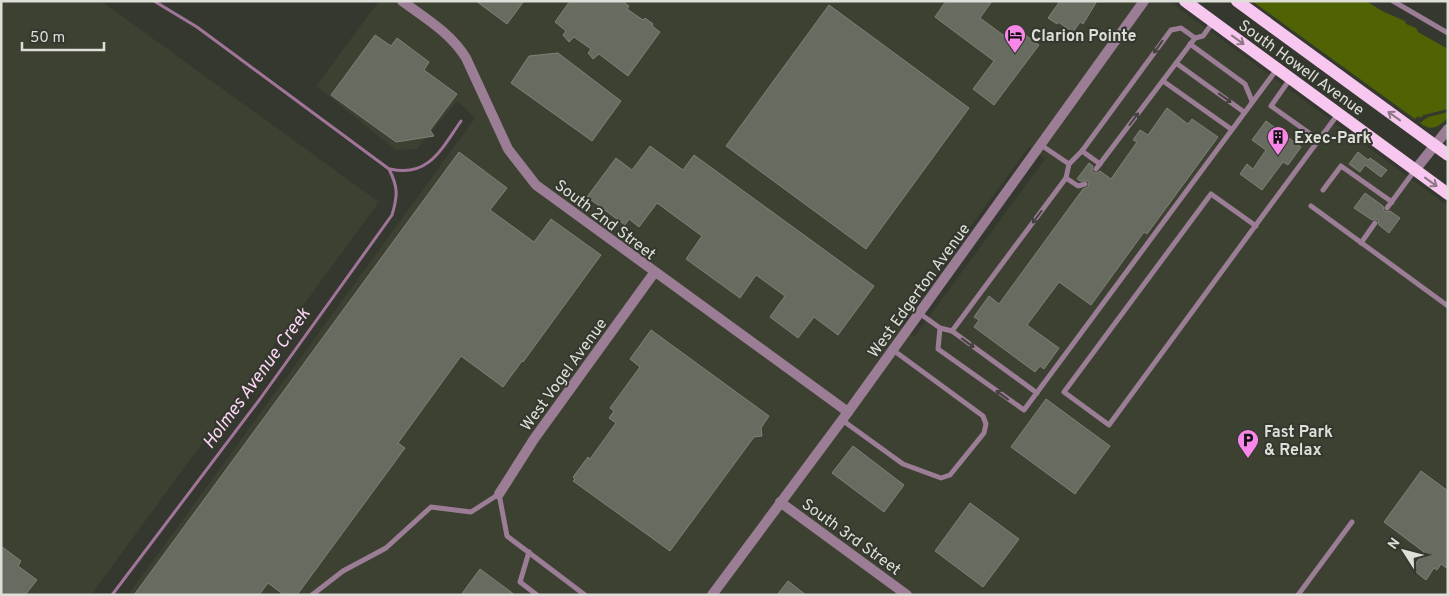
<svg xmlns="http://www.w3.org/2000/svg" width="1449" height="596" viewBox="0 0 1449 596" font-family="Overpass,sans-serif">
	<style>
		.built { fill: #3c4131; fill-rule: evenodd }
		.green { fill: #4f6204 }
		.lines { fill: none; stroke-linecap: round; stroke-linejoin: round }
		.stream { stroke: #a17599; stroke-width: 3 }
		.building { fill: #676b60; stroke: #7e8277 }
		.service { stroke: #9b7d95; stroke-width: 5 }
		.minor { stroke: #9b7d95; stroke-width: 10 }
		.tertiary { stroke: #9b7d95; stroke-width: 10 }
		.primary { stroke: #f8c7ef; stroke-width: 12 }
		.oneway { stroke: #8c7885 }
		.oneway2 { stroke: #43423d }
		.labels { text-anchor: middle; stroke-width: 4; stroke-linejoin: round; paint-order: stroke }
		.poi-label { font-size: 16px; font-weight: bold; fill: #dddfd8; stroke: #34382e; text-anchor: start }
		.street-label { font-size: 16px; fill: #dddfd8; stroke: #34382e }
		.water-label { font-size: 18px; font-style: italic; fill: #fcd7f5; stroke: #34382e }
	</style>
	<rect width="100%" height="100%" fill="#34382e"/>
	<g class="built">
		<polygon points="1,1 101,1 379,202 91,595 1,595"/>
		<path d="M 379,1 L 1169,1 L 1448,206 L 1448,595 L 128,595 L 475,118 L 457,101 L 417,149 L 396,150 L 316,86 ZM 1029,147 L 1045,159 L 914,337 L 899,324 Z"/>
	</g>
	<g class="green">
		<polygon points="1252,1 1366,1 1384,12 1405,21 1406,24 1416,28 1418,32 1448,49 1448,109 1424,115 1420,118 1418,116 1415,119"/>
		<path d="M 1448,112 L 1448,118 C 1438,127 1432,132 1420,123 L 1428,117 Z"/>
	</g>
	<g class="lines">
		<g class="stream">
			<path d="M 390,169 C 429,178 442,148 461,121"/>
			<path d="M 112,595 L 260,399 L 392,215 C 398,195 398,187 389,169 L 197,27 L 154,1"/>
		</g>
	</g>
	<g class="building">
		<polygon points="476,1 524,1 507,24"/>
		<polygon points="570,1 622,1 629,6 627,9 643,20 645,18 653,24 652,26 660,32 628,76 599,54 593,59 588,53 591,49 574,37 569,42 563,35 566,31 555,22"/>
		<polygon points="946,1 992,1 980,18 1010,40 1017,29 1039,45 994,105 973,89 994,61 935,17"/>
		<polygon points="1060,1 1097,1 1083,24 1080,22 1073,32 1058,22 1057,24 1048,18"/>
		<polygon points="829,5 969,108 866,249 726,146"/>
		<polygon points="375,35 391,46 397,38 429,62 424,70 457,94 430,130 434,136 396,142 331,95"/>
		<polygon points="558,53 621,101 592,141 511,83 529,56"/>
		<polygon points="1167,108 1188,124 1192,119 1218,137 1147,234 1144,232 1091,305 1059,282 1027,325 1059,348 1044,369 1040,366 1035,372 974,327 979,320 974,317 989,296 999,304 1083,189 1088,187 1089,183 1088,181 1080,181 1077,179 1089,163 1093,166 1092,170 1094,173 1097,173 1100,171 1111,179 1137,142 1133,140 1140,130 1148,135"/>
		<polygon points="1266,121 1301,147 1288,165 1283,162 1262,190 1240,174 1247,164 1253,169 1266,150 1252,140"/>
		<polygon points="650,146 683,170 694,155 874,286 838,335 814,317 798,338 770,317 785,296 756,275 740,298 686,259 702,236 657,203 639,227 629,219 625,225 587,197 616,158 632,170"/>
		<polygon points="459,152 507,188 490,210 534,242 551,219 601,255 523,362 522,361 503,387 461,356 398,443 405,448 297,595 284,595 268,583 259,595 134,595"/>
		<polygon points="1358,152 1368,160 1370,158 1387,170 1381,177 1365,165 1360,172 1349,164"/>
		<polygon points="1365,193 1383,206 1384,211 1387,212 1390,211 1400,218 1389,233 1379,225 1378,220 1375,219 1372,220 1354,208"/>
		<polygon points="651,330 769,416 761,428 762,436 754,437 670,551 573,481 575,479 573,477 588,457 590,459 616,423 609,418 614,411 610,408 640,367 630,359"/>
		<polygon points="1046,399 1110,446 1075,494 1011,447"/>
		<polygon points="853,446 904,485 884,512 832,473"/>
		<polygon points="1421,471 1448,491 1448,569 1441,564 1437,570 1434,568 1426,580 1412,569 1424,552 1384,522"/>
		<polygon points="970,503 1019,539 983,587 935,551"/>
		<polygon points="1,546 21,561 18,566 37,580 25,595 1,595"/>
		<polygon points="480,569 515,595 461,595"/>
		<polygon points="788,581 806,595 777,595"/>
	</g>
	<g class="lines">
		<g class="service">
			<polyline points="1393,1 1448,33"/>
			<polyline points="1190,44 1245,84 1252,101"/>
			<polyline points="1176,63 1244,112"/>
			<polyline points="1290,79 1271,106 1319,140"/>
			<polyline points="1163,81 1231,129"/>
			<polyline points="1041,145 1069,164"/>
			<polyline points="1082,151 1100,164"/>
			<polyline points="1096,169 1195,38 1203,36 1213,22"/>
			<polyline points="1085,184 1078,186 1066,178 1069,164 1082,151 1171,30 1181,28 1195,38"/>
			<polyline points="1323,190 1341,166 1392,202"/>
			<polyline points="1311,206 1448,306"/>
			<polyline points="1387,208 1415,170"/>
			<path d="M 1256,226 L 1211,194 L 1064,392 L 1109,425 C 1186,321 1261,217 1338,114"/>
			<polyline points="1361,243 1375,223"/>
			<polyline points="919,313 940,328 952,331"/>
			<polyline points="940,328 938,349 1024,410 1277,69"/>
			<polyline points="1037,393 952,331 1066,178"/>
			<polyline points="842,420 903,464 941,478 950,475 984,433 986,424 983,416 893,350"/>
			<polyline points="529,552 520,582 537,595"/>
			<polyline points="312,595 343,571 386,548 431,507 471,512 499,494 507,536 585,595"/>
			<polyline points="1298,595 1352,522"/>
		</g>
		<g class="minor">
			<path d="M 402,1 C 425,18 451,33 466,58 L 508,149 L 536,185 L 848,412"/>
			<polyline points="1415,170 1448,129"/>
			<polyline points="499,494 534,439 654,273"/>
			<polyline points="780,502 907,595"/>
		</g>
		<polyline class="tertiary" points="712,595 848,412 1144,1"/>
		<g class="primary">
			<polyline points="1185,1 1448,194"/>
			<polyline points="1237,1 1448,155"/>
		</g>
	</g>
	<defs><path id="oneway-shaft" d="M-6 0H5M1.5-3L5.5 0L1.5 3" fill="none" stroke-width="1.6" stroke-linecap="round" stroke-linejoin="round" transform="scale(1.25)"/></defs>
	<g class="oneway">
		<use href="#oneway-shaft" transform="translate(1238 40) rotate(36)"/>
		<use href="#oneway-shaft" transform="translate(1394 116) rotate(-144)"/>
		<use href="#oneway-shaft" transform="translate(1431 182) rotate(36)"/>
	</g>
	<g class="oneway2">
		<use href="#oneway-shaft" transform="translate(1158 47) rotate(126)"/>
		<use href="#oneway-shaft" transform="translate(1225 98) rotate(36)"/>
		<use href="#oneway-shaft" transform="translate(1134 119) rotate(-53)"/>
		<use href="#oneway-shaft" transform="translate(1037 217) rotate(127)"/>
		<use href="#oneway-shaft" transform="translate(968 343) rotate(36)"/>
		<use href="#oneway-shaft" transform="translate(1002 395) rotate(-144)"/>
	</g>
	<defs>
		<g id="hotel-pin" transform="scale(1.125)"><path d="M0 17L-7.5 6A9.5 9.5 0 1 1 7.5 6Z" fill="#f987e9" stroke="#34382e"/><path d="M-6-4.5h1.5V1H6V5H4.5V3h-9V5H-6ZM-4 0a1.8 1.8 0 1 1 3.6 0ZM.5 0V-2.5h3Q6-2.5 6 0Z" fill="#111"/></g>
		<g id="building-pin" transform="scale(1.125)"><path d="M0 17L-7.5 6A9.5 9.5 0 1 1 7.5 6Z" fill="#f987e9" stroke="#34382e"/><path d="M-4-6H4V6H1V3H-1V6H-4ZM-2.5-4.3h1.7v1.8h-1.7ZM.8-4.3h1.7v1.8H.8ZM-2.5-1h1.7V.8h-1.7ZM.8-1h1.7V.8H.8Z" fill="#111"/></g>
		<g id="parking-pin" transform="scale(1.125)"><path d="M0 17L-7.5 6A9.5 9.5 0 1 1 7.5 6Z" fill="#f987e9" stroke="#34382e"/><path d="M-3.5-5.5H1a3.5 3.5 0 0 1 0 7H-1V5.5H-3.5ZM-1-3.4V-.6H.8a1.4 1.4 0 0 0 0-2.8Z" fill="#111"/></g>
	</defs>
	<g fill-rule="evenodd">
		<use href="#hotel-pin" x="1015" y="35"/>
		<use href="#building-pin" x="1278" y="137"/>
		<use href="#parking-pin" x="1248" y="440"/>
	</g>
	<g class="labels">
		<g class="poi-label">
			<text x="1031" y="41">Clarion Pointe</text>
			<text x="1294" y="143">Exec-Park</text>
			<text x="1264" y="437">Fast Park<tspan x="1264" dy="18">&amp; Relax</tspan></text>
		</g>
		<g class="street-label">
			<text transform="translate(1302 67) rotate(36)" y="6">South Howell Avenue</text>
			<text transform="translate(606 219) rotate(37)" y="6">South 2nd Street</text>
			<text transform="translate(918 290) rotate(-54)" y="6">West Edgerton Avenue</text>
			<text transform="translate(563 374) rotate(-54)" y="6">West Vogel Avenue</text>
			<text transform="translate(852 536) rotate(36)" y="6">South 3rd Street</text>
		</g>
		<g class="water-label">
			<text transform="translate(256 378) rotate(-54)" y="6">Holmes Avenue Creek</text>
		</g>
	</g>
	<rect width="1449" height="596" fill="none" stroke="#dddfd8" stroke-width="5"/>
	<g transform="translate(1404 551) rotate(306)" stroke="#34382e" stroke-width="4" paint-order="stroke">
	<path d="M0-4L9 19L0 12L-9 19Z" fill="#dddfd8"/>
	<text y="-8" font-size="14" font-weight="bold" text-anchor="middle" fill="#dddfd8">N</text>
	</g>
	<path d="M22 42v8h82v-8" fill="none" stroke="#dddfd8" stroke-width="2.5"/>
	<text x="30" y="42" font-size="15" fill="#dddfd8" stroke="#34382e" stroke-width="4" paint-order="stroke">50 m</text>
</svg>
